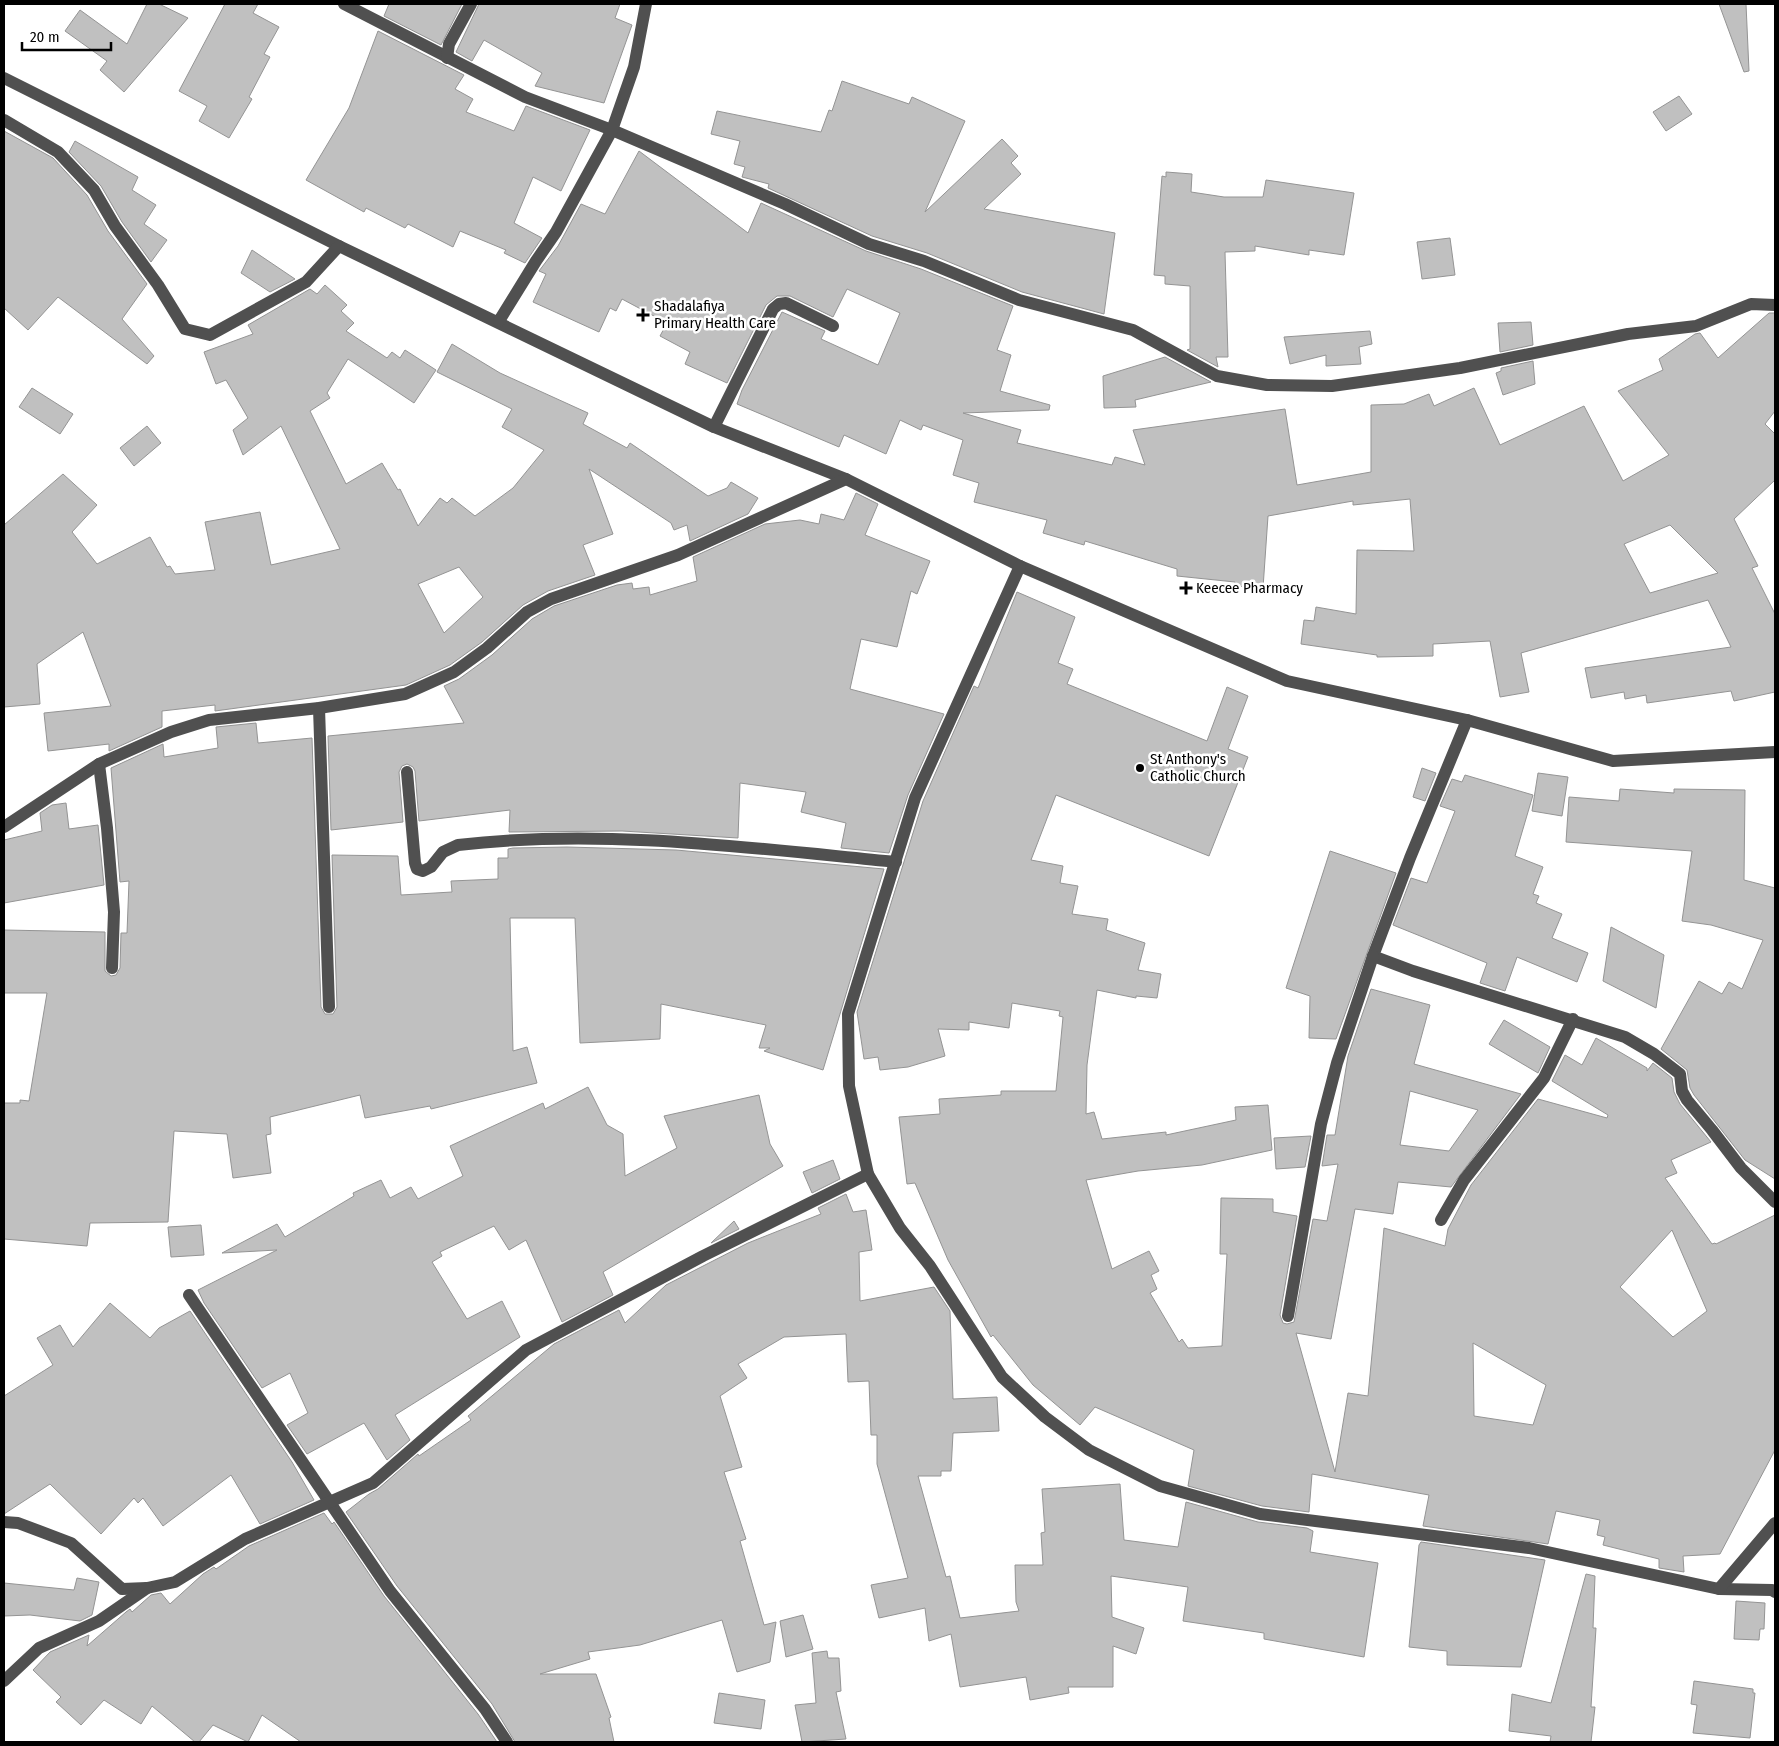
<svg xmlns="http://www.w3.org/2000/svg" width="1779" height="1746" viewBox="0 0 1779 1746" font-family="'Fira Sans Condensed',sans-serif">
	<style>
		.building { fill: #c0c0c0; stroke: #949494; fill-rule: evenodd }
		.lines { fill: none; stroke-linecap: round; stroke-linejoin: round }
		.minor { stroke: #505050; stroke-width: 12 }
		.poi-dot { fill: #000; stroke: #fff; stroke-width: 2 }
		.labels { text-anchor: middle; stroke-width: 5; stroke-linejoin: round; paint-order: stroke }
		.poi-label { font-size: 15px; fill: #000; stroke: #fff; text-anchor: start }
	</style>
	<rect width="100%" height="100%" fill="#fff"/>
	<g class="building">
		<polygon points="147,4 159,4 188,18 124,92 100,70 107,61 65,31 80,10 127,44"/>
		<polygon points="225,4 258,4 253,13 279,27 264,54 270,57 249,97 252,99 229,138 199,121 207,106 179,91"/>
		<polygon points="389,4 462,4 441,45 384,16"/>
		<polygon points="479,4 620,4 615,18 632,25 604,103 535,86 542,73 484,40 472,61 456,52"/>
		<polygon points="1719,4 1746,4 1749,71 1744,72"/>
		<polygon points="378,31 464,75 455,89 473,99 466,112 514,131 526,106 590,130 561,191 533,177 514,223 542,238 525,263 504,253 506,250 460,231 453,247 408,224 405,228 366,208 364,212 306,180 349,108"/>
		<polygon points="842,81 909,104 912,97 965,121 925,212 1002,139 1018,156 1011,163 1021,174 984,209 1115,233 1104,314 1022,292 927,253 872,236 768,188 769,184 742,177 745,167 734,164 740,141 711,134 717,111 821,132 829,110 832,111"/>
		<polygon points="1679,96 1692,114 1666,131 1653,112"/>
		<polygon points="4,131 53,158 87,195 108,231 147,284 122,319 154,356 147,364 58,297 28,330 4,308"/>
		<polygon points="75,141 138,177 132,190 156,205 144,224 167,240 151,262 122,222 101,186 69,152"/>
		<path d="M 639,151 L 748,233 L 761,203 L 866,251 L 921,269 L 1013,306 L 997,350 L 1011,355 L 1000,391 L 1050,405 L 1049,410 L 963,413 L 1021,430 L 1017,443 L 1112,465 L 1115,457 L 1145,465 L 1133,430 L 1285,409 L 1297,485 L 1371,472 L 1371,405 L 1404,404 L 1429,394 L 1434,406 L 1474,388 L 1500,445 L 1584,406 L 1623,481 L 1669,455 L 1618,391 L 1663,370 L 1659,359 L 1695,334 L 1700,333 L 1718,358 L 1769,313 L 1775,313 L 1775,411 L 1765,424 L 1775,434 L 1775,480 L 1734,519 L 1758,566 L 1752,568 L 1775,614 L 1775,692 L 1734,701 L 1731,691 L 1647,703 L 1646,695 L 1625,699 L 1624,692 L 1591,698 L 1585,668 L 1731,647 L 1708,600 L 1521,653 L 1529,692 L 1500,697 L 1490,641 L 1433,644 L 1433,656 L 1377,657 L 1377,655 L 1301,644 L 1304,620 L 1314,621 L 1316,607 L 1356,614 L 1357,550 L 1414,551 L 1410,499 L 1353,505 L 1353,501 L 1268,516 L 1263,588 L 1235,586 L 1235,582 L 1177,576 L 1177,569 L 1085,541 L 1084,545 L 1043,533 L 1047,520 L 974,502 L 979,483 L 953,475 L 963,440 L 923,425 L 921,430 L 900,420 L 886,454 L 844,435 L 839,447 L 737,404 L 742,390 L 782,312 L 825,331 L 821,339 L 878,365 L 900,313 L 847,289 L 833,317 L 790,296 L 777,296 L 766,305 L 727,383 L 685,364 L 690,352 L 660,336 L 667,323 L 622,299 L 616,311 L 610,308 L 599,332 L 533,302 L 546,274 L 539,271 L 558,246 L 581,204 L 605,214 ZM 1670,525 L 1718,573 L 1650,593 L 1624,544 Z"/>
		<polygon points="1166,172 1192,174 1191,192 1224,197 1263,197 1266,180 1354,193 1344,255 1309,250 1309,255 1255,246 1255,251 1225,252 1228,357 1216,357 1218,367 1187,350 1190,349 1190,286 1165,284 1165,276 1154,275 1162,176 1166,177"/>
		<polygon points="1450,238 1455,275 1422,279 1417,242"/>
		<polygon points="252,250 295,279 270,292 241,273"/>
		<path d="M 325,285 L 347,305 L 341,311 L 354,323 L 346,331 L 387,358 L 392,352 L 400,358 L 405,350 L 436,370 L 414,403 L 348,359 L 327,393 L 330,398 L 310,411 L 346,484 L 382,463 L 398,490 L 400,489 L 418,526 L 440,498 L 447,503 L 452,498 L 475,516 L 513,488 L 544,450 L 502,427 L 512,409 L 437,372 L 452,344 L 500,373 L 588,413 L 583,424 L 627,448 L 630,443 L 708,496 L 727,488 L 731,482 L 758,498 L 748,514 L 690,541 L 687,525 L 674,530 L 671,523 L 589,469 L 613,534 L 583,545 L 595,575 L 548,591 L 523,605 L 482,642 L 450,665 L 406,685 L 215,711 L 215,705 L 162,711 L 162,727 L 109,751 L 109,744 L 48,751 L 44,713 L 111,706 L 83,632 L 37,664 L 40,704 L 4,707 L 4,525 L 63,474 L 97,505 L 72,532 L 97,564 L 150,537 L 167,567 L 170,566 L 175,574 L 215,570 L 205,522 L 260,512 L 271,565 L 340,549 L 281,426 L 243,455 L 233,430 L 248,418 L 226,380 L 216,384 L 204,352 L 253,334 L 248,325 L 310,289 L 317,294 ZM 459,567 L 483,597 L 444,633 L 418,584 Z"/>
		<polygon points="1531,322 1533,345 1500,352 1498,323"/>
		<polygon points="1370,331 1372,344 1359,347 1361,364 1326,366 1326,355 1290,364 1284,337"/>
		<polygon points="1165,357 1211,382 1135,400 1136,407 1104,408 1103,376"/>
		<polygon points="1533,361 1535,384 1503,395 1496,373 1501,371 1501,368"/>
		<polygon points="32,388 73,414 60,434 19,407"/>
		<polygon points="147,426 161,443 134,466 120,448"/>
		<polygon points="856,493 878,504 865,535 930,561 917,594 911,591 897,647 861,639 850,689 944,714 908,795 889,853 841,848 846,823 801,812 806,792 740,783 738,838 622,831 509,832 510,810 419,821 415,771 413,767 407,764 402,766 399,772 403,822 331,830 328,736 464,723 444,686 459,679 492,655 532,619 554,606 617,585 632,583 633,589 649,587 650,595 697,581 693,557 765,524 800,520 819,524 821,514 844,520"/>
		<path d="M 1017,592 L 1075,617 L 1058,663 L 1073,669 L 1067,684 L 1207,741 L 1227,687 L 1248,696 L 1228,749 L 1248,757 L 1209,856 L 1056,795 L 1031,860 L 1063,866 L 1060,883 L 1078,886 L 1072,914 L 1108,919 L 1106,930 L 1145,943 L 1138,970 L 1161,974 L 1157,998 L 1136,996 L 1136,998 L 1097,990 L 1087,1065 L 1086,1114 L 1094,1112 L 1102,1139 L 1166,1132 L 1166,1135 L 1236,1120 L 1235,1107 L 1268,1105 L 1272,1150 L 1202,1165 L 1138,1171 L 1086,1180 L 1112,1269 L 1149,1251 L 1159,1271 L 1151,1275 L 1157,1289 L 1150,1293 L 1179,1342 L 1182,1339 L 1188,1348 L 1222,1346 L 1227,1254 L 1220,1254 L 1221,1198 L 1273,1199 L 1273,1212 L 1297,1216 L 1280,1315 L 1283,1323 L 1287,1324 L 1294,1322 L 1313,1219 L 1327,1221 L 1338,1164 L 1322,1166 L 1327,1135 L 1335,1135 L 1348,1056 L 1371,989 L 1430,1005 L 1414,1064 L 1521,1094 L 1451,1187 L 1398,1182 L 1393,1214 L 1355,1209 L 1331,1339 L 1296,1333 L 1335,1472 L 1348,1393 L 1368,1396 L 1384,1228 L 1445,1246 L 1448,1229 L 1471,1185 L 1538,1099 L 1607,1118 L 1608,1115 L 1552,1081 L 1565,1055 L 1582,1065 L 1596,1038 L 1647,1068 L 1647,1071 L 1653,1063 L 1672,1078 L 1674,1092 L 1680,1104 L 1711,1142 L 1671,1160 L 1677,1173 L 1665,1178 L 1712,1244 L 1715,1243 L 1716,1244 L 1775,1215 L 1775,1450 L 1720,1554 L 1683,1556 L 1684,1572 L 1659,1568 L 1659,1559 L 1603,1545 L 1605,1537 L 1597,1535 L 1600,1520 L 1556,1511 L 1548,1544 L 1423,1526 L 1429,1495 L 1312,1474 L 1309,1512 L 1262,1506 L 1188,1486 L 1194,1450 L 1095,1407 L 1080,1425 L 1033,1385 L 993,1335 L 991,1337 L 948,1260 L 915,1183 L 907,1184 L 899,1117 L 940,1114 L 939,1099 L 1001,1095 L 1001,1091 L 1056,1091 L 1063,1017 L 1059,1016 L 1060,1011 L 1012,1003 L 1009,1028 L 969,1022 L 969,1030 L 938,1029 L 945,1056 L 908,1067 L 880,1070 L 878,1057 L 864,1059 L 857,1012 L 923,801 L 974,686 L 978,688 ZM 1410,1091 L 1478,1110 L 1449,1151 L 1400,1145 ZM 1672,1230 L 1707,1311 L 1673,1337 L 1620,1287 ZM 1473,1343 L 1546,1385 L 1533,1425 L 1474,1416 Z"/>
		<polygon points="256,723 258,743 312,738 321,1007 325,1014 333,1014 337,1007 332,855 398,856 401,895 452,892 451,881 498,879 498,858 508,858 508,849 513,848 567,847 676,850 884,869 823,1070 764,1051 770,1048 759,1048 766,1025 661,1004 660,1039 580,1043 575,918 510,918 513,1051 527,1047 537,1083 431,1109 430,1106 365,1118 360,1095 270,1117 271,1134 266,1135 271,1173 233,1178 227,1134 174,1131 168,1222 90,1223 87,1246 4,1239 4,1103 20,1103 20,1100 29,1101 47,993 4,993 4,930 105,932 105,971 111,976 116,975 120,968 121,933 127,933 129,881 120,882 111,768 163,744 164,757 218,748 216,727"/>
		<polygon points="1422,768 1436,773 1425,801 1413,797"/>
		<polygon points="1538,773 1568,777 1562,816 1532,811"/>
		<polygon points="1465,775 1533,795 1515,856 1543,867 1533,894 1539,896 1536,903 1562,914 1552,938 1588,953 1577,982 1517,957 1505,991 1480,983 1487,963 1393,925 1411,878 1427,883 1455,811 1440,806 1452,779 1462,782"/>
		<polygon points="1620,789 1674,793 1674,789 1745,790 1744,880 1775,888 1775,1179 1745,1160 1694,1095 1690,1088 1687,1070 1661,1049 1699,981 1722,994 1729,982 1742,989 1763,940 1711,925 1682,921 1692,851 1566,842 1569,797 1619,801"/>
		<polygon points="66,803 69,829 98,825 104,885 4,903 4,840 42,831 40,813 52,805"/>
		<polygon points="1330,851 1396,873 1336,1039 1309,1038 1310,996 1286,988"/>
		<polygon points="1611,927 1664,955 1656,1008 1603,981"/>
		<polygon points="1504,1020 1550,1047 1538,1073 1489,1044"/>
		<polygon points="588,1087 607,1125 623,1134 625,1176 677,1148 664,1116 759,1095 770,1144 783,1166 603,1272 613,1295 562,1322 526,1240 509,1250 494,1226 440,1252 442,1256 432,1262 467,1319 502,1301 520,1337 395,1415 410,1440 387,1460 364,1423 307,1454 287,1425 308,1413 290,1373 262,1388 204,1303 198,1290 277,1250 222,1253 277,1224 285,1237 354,1196 353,1193 381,1180 390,1198 411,1187 418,1199 463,1176 450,1146 543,1103 545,1109"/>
		<polygon points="1311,1136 1305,1167 1276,1169 1274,1138"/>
		<polygon points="833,1160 840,1179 812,1193 803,1172"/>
		<polygon points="846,1194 853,1212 866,1210 872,1250 859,1252 860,1301 934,1287 950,1311 953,1399 997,1397 999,1431 953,1433 951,1471 941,1471 941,1476 918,1476 946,1577 950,1576 960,1618 1019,1611 1016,1602 1015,1565 1043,1565 1041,1533 1045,1532 1042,1489 1120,1484 1124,1540 1178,1547 1186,1502 1258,1522 1307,1528 1313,1531 1310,1552 1378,1563 1364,1657 1264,1639 1264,1633 1183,1621 1188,1587 1111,1576 1112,1617 1144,1628 1136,1654 1113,1646 1113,1687 1068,1687 1069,1693 1030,1700 1026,1677 960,1687 951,1634 929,1641 925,1608 879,1618 871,1585 908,1578 877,1464 877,1435 871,1435 869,1381 848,1382 846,1334 784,1337 738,1364 747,1378 720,1396 742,1467 724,1472 746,1539 740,1541 764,1625 776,1622 770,1662 737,1672 722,1620 640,1645 588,1652 590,1659 540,1674 596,1674 611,1717 609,1718 614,1742 515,1742 492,1704 397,1586 346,1512 369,1494 378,1489 418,1454 419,1456 471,1420 468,1416 554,1344 619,1310 625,1323 666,1285 748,1243 821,1214 818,1208"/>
		<polygon points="734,1221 739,1229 711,1243"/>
		<polygon points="201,1225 204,1255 171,1257 168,1227"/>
		<polygon points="110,1303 150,1338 159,1328 190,1311 292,1462 314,1500 260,1524 231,1475 163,1526 143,1498 138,1503 134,1498 101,1534 50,1484 4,1514 4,1396 53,1365 37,1338 60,1325 73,1347"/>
		<polygon points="324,1513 332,1524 334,1522 384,1596 478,1714 497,1742 301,1742 262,1715 248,1742 213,1725 199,1742 195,1742 152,1706 141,1724 104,1700 81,1725 56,1702 61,1697 33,1670 50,1652 89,1635 87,1646 126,1612 130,1609 132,1612 151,1595 161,1593 170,1604 203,1574 214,1567 216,1569 249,1546"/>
		<polygon points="1421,1542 1545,1560 1521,1667 1447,1665 1447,1651 1409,1647 1419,1545"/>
		<polygon points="1586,1574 1595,1576 1593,1628 1596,1628 1591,1707 1595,1707 1591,1742 1550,1742 1551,1736 1509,1731 1512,1694 1551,1703"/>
		<polygon points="77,1578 99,1582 92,1615 80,1621 30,1615 4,1616 4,1583 74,1590"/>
		<polygon points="1736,1601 1765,1603 1764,1629 1760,1629 1759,1640 1734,1639"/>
		<polygon points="803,1615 813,1649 786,1657 780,1621"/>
		<polygon points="827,1651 828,1658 839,1658 841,1691 836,1692 846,1739 802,1742 795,1705 816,1703 812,1653"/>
		<polygon points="1694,1681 1753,1689 1753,1693 1755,1693 1750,1738 1693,1733 1697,1705 1691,1704"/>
		<polygon points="719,1693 765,1700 761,1729 714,1723"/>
	</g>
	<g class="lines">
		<g class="minor">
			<polyline points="344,4 525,97 612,130 785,204 869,244 924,261 1019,300 1133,330 1217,376 1267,385 1332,386 1460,368 1628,334 1696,326 1751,304 1775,305"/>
			<polyline points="447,58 449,44 471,4"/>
			<polyline points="4,78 339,246 714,427 846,479 1020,566 1287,681 1467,720 1613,761 1775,752"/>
			<polyline points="4,120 58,152 94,190 115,226 158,285 185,329 210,335 306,282 339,246"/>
			<polyline points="499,321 536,261 556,232 612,130 634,67 646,4"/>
			<polyline points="714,427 773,309 779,304 786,303 833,326"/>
			<polyline points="1020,566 915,798 848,1014 849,1086 868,1174 900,1228 930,1266 1002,1377 1045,1417 1089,1450 1160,1486 1260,1514 1529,1548 1719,1589 1772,1590 1775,1592"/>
			<polyline points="319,708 329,1007"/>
			<polyline points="1467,720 1410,858 1373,956 1413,971 1625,1037 1654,1054 1680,1074 1682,1091 1687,1100 1712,1130 1741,1168 1775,1202"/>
			<polyline points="99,764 107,828 114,912 112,968"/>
			<path d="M 407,772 L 415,863 L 417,869 L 423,871 L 431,867 L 443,852 L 458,845 C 603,828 751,848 896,862"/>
			<polyline points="4,827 99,764 171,732 209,720 319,708 405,694 454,672 487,648 527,612 551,599 678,555 846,479"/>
			<polyline points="1441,1220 1464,1180 1544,1078 1573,1019"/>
			<polyline points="189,1295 390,1591 485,1709 507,1742"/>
			<polyline points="1288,1316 1321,1124 1337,1063 1373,956"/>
			<polyline points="4,1522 18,1523 71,1543 122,1589 147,1588 175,1582 245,1539 373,1483 526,1350 703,1256 868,1174"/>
			<polyline points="1719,1589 1775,1523"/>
			<polyline points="4,1681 39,1648 99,1621 147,1588"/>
		</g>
	</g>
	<g class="poi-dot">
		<path d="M640.5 307.5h5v5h5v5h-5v5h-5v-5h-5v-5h5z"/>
		<path d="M1183.5 580.5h5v5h5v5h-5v5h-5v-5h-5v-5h5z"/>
		<circle cx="1140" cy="768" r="5"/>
	</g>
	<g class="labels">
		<g class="poi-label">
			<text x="654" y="311">Shadalafiya<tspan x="654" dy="17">Primary Health Care</tspan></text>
			<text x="1196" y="593">Keecee Pharmacy</text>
			<text x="1150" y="764">St Anthony's<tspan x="1150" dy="17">Catholic Church</tspan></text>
		</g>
	</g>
	<rect width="1779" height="1746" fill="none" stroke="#000000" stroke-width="10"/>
	<path d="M22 42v8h89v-8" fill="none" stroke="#000000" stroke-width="2.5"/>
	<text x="30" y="42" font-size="15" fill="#000000" stroke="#ffffff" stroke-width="4" paint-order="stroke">20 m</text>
</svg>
